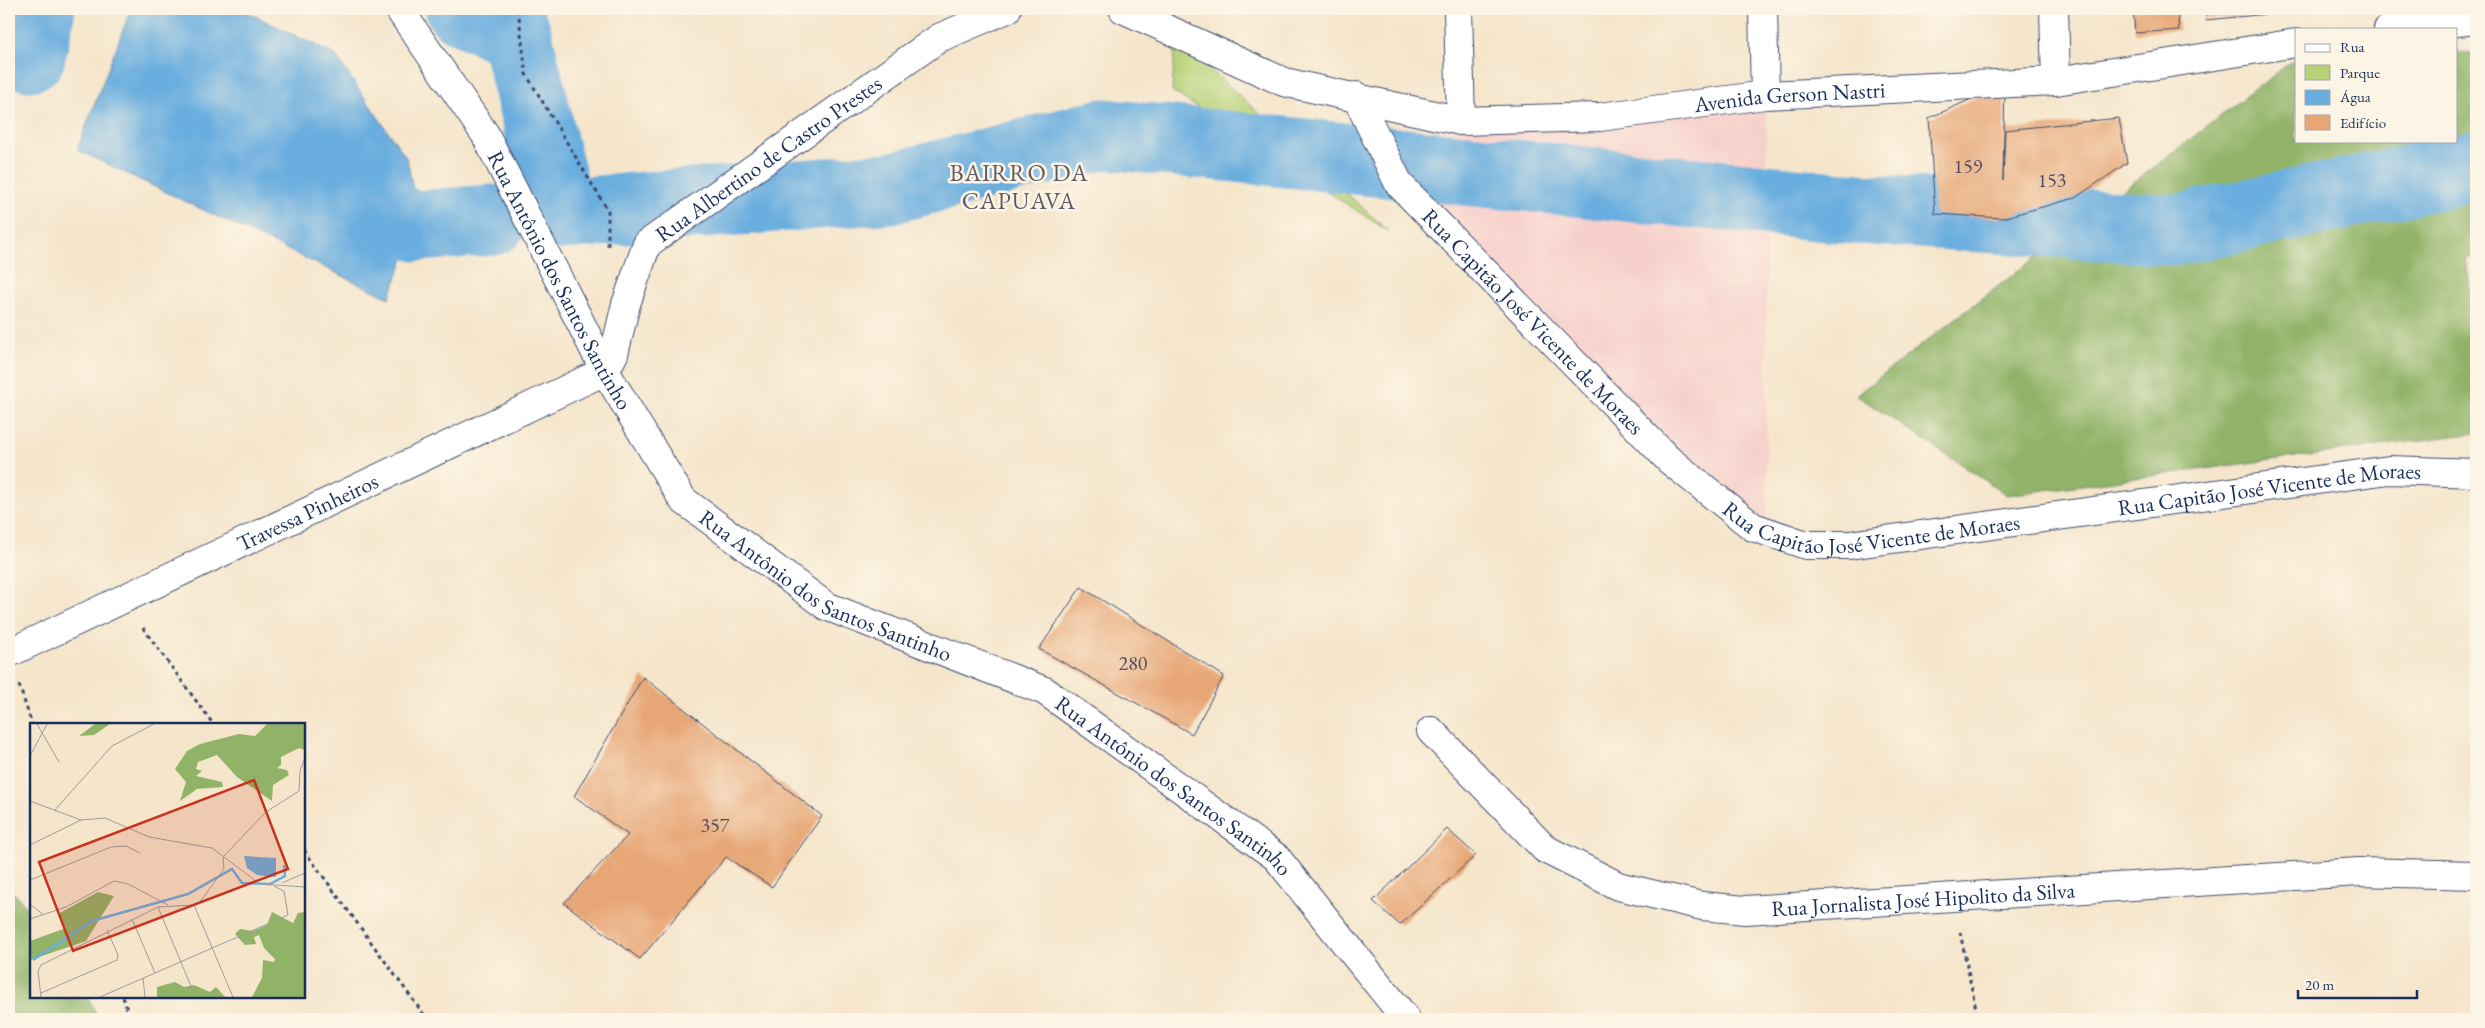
<svg xmlns="http://www.w3.org/2000/svg" width="2485" height="1028" viewBox="0 0 2485 1028" font-family="'EB Garamond',serif">
	<style>
		.built { fill: #f7d0cb }
		.green { fill: #b6d176; stroke: #68806a }
		.forest { fill: #90b367; stroke: #567162 }
		.water { fill: #6aaedf; stroke: #426e9e }
		.lines { fill: none; stroke-linecap: round; stroke-linejoin: round }
		.river { stroke: #6aaedf; stroke-width: 71 }
		.building { fill: #e7a674 }
		.street-casing { stroke: #3c4a6e; stroke-width: 30 }
		.path { stroke: #3c4a6e; stroke-width: 3; stroke-dasharray: 4 4; stroke-linecap: butt }
		.street { stroke: #fff; stroke-width: 28 }
		.labels { text-anchor: middle; stroke-width: 5; stroke-linejoin: round; paint-order: stroke }
		.number-label { font-size: 20px; fill: #4e4d64 }
		.street-label { font-size: 22px; fill: #1b2f5e; stroke: #fcf5e5 }
		.neighbourhood-label { font-size: 24px; letter-spacing: 1px; fill: #625966; stroke: #fcf5e5 }
		.inset-river { fill: none; stroke: #6aaedf; stroke-width: 2.5 }
		.inset-road { fill: none; stroke: #9e9c9f; stroke-width: 1 }
		.view { fill: #c8321e; fill-opacity: 0.15; stroke: #c8321e; stroke-width: 2.5 }
		.inset-edge { fill: none; stroke: #1b2f5e; stroke-width: 2.5 }
	</style>
	<rect width="100%" height="100%" fill="#fcf5e5"/>
	<filter id="ink" filterUnits="userSpaceOnUse"><feTurbulence type="fractalNoise" baseFrequency=".02" numOctaves="2"/><feDisplacementMap in="SourceGraphic" scale="10" xChannelSelector="R" yChannelSelector="G"/><feConvolveMatrix kernelMatrix="1 2 1 2 8 2 1 2 1" color-interpolation-filters="sRGB"/></filter>
	<filter id="wash" filterUnits="userSpaceOnUse"><feTurbulence type="fractalNoise" baseFrequency=".0096" numOctaves="4" result="noise"/><feDisplacementMap in="SourceGraphic" scale="20" xChannelSelector="R" yChannelSelector="G"/><feGaussianBlur stdDeviation="1.12" result="paint"/><feColorMatrix in="noise" values="0 0 0 0 0 0 0 0 0 0 0 0 0 0 0 0 0 1.4 0 .05"/><feComposite in="paint" operator="in"/></filter>
	<g filter="url(#wash)">
		<rect width="100%" height="100%" fill="#f5e5cb"/>
		<polygon class="built" points="1766,98 1767,530 1753,526 1403,184 1458,125"/>
		<polygon class="green" points="1176,38 1388,231 1172,91"/>
		<g class="forest">
			<polygon points="2456,52 2476,53 2476,257 2466,258 2476,339 2476,433 2007,495 1856,395 2296,58 2296,141 2456,141"/>
			<polygon points="9,888 31,911 31,997 88,997 98,1019 9,1019"/>
		</g>
		<polygon class="water" points="131,9 241,9 335,55 407,159 419,219 389,298 77,150"/>
		<g class="lines">
			<g class="river">
				<polyline points="461,9 516,34 560,214 891,188 1104,134 1845,208 2175,230 2476,166"/>
				<polyline points="30,56 40,9"/>
				<polyline points="368,212 417,226 492,220"/>
			</g>
		</g>
		<g id="blocks">
			<g class="building">
				<polygon points="2133,9 2177,9 2179,30 2135,33"/>
				<polygon points="2205,9 2267,9 2268,14 2206,20"/>
				<polygon points="2005,84 2003,181 2005,130 2119,118 2127,163 2075,198 2002,218 1935,214 1929,118"/>
				<polygon points="1081,587 1224,676 1192,734 1039,649"/>
				<polygon points="643,677 822,816 772,887 726,857 640,959 564,903 628,835 574,796"/>
				<polygon points="1447,829 1476,855 1400,925 1373,901"/>
			</g>
		</g>
	</g>
	<g filter="url(#ink)">
		<use href="#blocks" fill-opacity="0" stroke="#3c4a6e" stroke-width="1"/>
		<g class="lines">
			<g class="street-casing">
				<g id="street">
					<path id="s1" d="M 399,9 L 485,134 L 605,371 L 683,500 L 826,606 L 1045,691 L 1276,857 L 1406,1019"/>
					<path id="s2" d="M 1123,9 L 1284,82 L 1461,121 L 1600,117 L 1765,95 L 2056,81 L 2296,43"/>
					<polyline points="1458,9 1461,121"/>
					<polyline points="1763,9 1765,95"/>
					<polyline points="2054,9 2056,81"/>
					<polyline points="2388,29 2476,20"/>
					<path id="s3" d="M 1356,96 L 1399,184 L 1669,460 L 1753,527 L 1806,545 L 1849,545 L 2389,470 L 2476,473"/>
					<path id="s4" d="M 9,653 L 605,371 L 614,354 L 626,304 L 647,244 L 939,38 L 1007,9"/>
					<path id="s5" d="M 1431,731 L 1545,849 L 1618,886 L 1702,906 L 1745,910 L 2359,872 L 2476,875"/>
				</g>
			</g>
			<g class="path">
				<polyline points="518,9 526,74 608,211 608,247"/>
				<polyline points="143,628 213,724"/>
				<polyline points="19,685 32,724"/>
				<polyline points="304,850 427,1019"/>
				<polyline points="1960,932 1978,1019"/>
				<polyline points="123,997 130,1019"/>
			</g>
			<use href="#street" class="street"/>
		</g>
	</g>
	<g class="labels">
		<g class="number-label">
			<text x="1968" y="173">159</text>
			<text x="2052" y="187">153</text>
			<text x="1133" y="670">280</text>
			<text x="715" y="832">357</text>
		</g>
		<g class="street-label">
			<text dy="8" stroke="none"><textPath href="#s2" startOffset="688">Avenida Gerson Nastri</textPath></text>
			<text dy="8" stroke="none"><textPath href="#s4" startOffset="942">Rua Albertino de Castro Prestes</textPath></text>
			<text dy="8" stroke="none"><textPath href="#s1" startOffset="316">Rua Antônio dos Santos Santinho</textPath></text>
			<text dy="8" stroke="none"><textPath href="#s3" startOffset="290">Rua Capitão José Vicente de Moraes</textPath></text>
			<text dy="8" stroke="none"><textPath href="#s3" startOffset="1115">Rua Capitão José Vicente de Moraes</textPath></text>
			<text dy="8" stroke="none"><textPath href="#s3" startOffset="710">Rua Capitão José Vicente de Moraes</textPath></text>
			<text dy="8" stroke="none"><textPath href="#s4" startOffset="330">Travessa Pinheiros</textPath></text>
			<text dy="8" stroke="none"><textPath href="#s1" startOffset="736">Rua Antônio dos Santos Santinho</textPath></text>
			<text dy="8" stroke="none"><textPath href="#s1" startOffset="1141">Rua Antônio dos Santos Santinho</textPath></text>
			<text dy="8" stroke="none"><textPath href="#s5" startOffset="554">Rua Jornalista José Hipolito da Silva</textPath></text>
		</g>
		<g class="neighbourhood-label">
			<text x="1019" y="181">BAIRRO DA<tspan x="1019" dy="28">CAPUAVA</tspan></text>
		</g>
	</g>
	<g transform="translate(30 723)">
		<rect width="275" height="275" fill="#f5e5cb"/>
		<path d="M 65,1 L 80,1 L 64,12 L 49,13 ZM 237,1 L 275,1 L 275,27 L 269,25 L 251,34 L 251,42 L 247,45 L 257,47 L 259,52 L 243,62 L 242,78 L 207,54 L 187,32 L 168,39 L 166,46 L 172,48 L 166,53 L 192,59 L 193,64 L 167,66 L 150,78 L 156,59 L 145,46 L 157,28 L 170,21 L 209,11 L 225,13 ZM 68,169 L 84,173 L 56,218 L 0,237 L 0,218 L 36,205 L 28,191 ZM 242,189 L 263,200 L 268,190 L 275,189 L 275,274 L 222,274 L 232,255 L 233,237 L 244,239 L 245,236 L 234,225 L 229,212 L 224,214 L 226,221 L 215,222 L 205,211 L 210,206 L 223,208 L 237,202 ZM 145,259 L 154,264 L 164,262 L 180,269 L 186,264 L 195,274 L 127,274 L 127,264 Z" fill="#90b367"/>
		<path d="M 214,133 L 246,135 L 246,154 L 227,152 L 217,145 Z" fill="#6aaedf"/>
		<path class="inset-river" d="M 3,237 L 62,198 L 158,171 L 202,146 L 212,160 L 240,161 L 255,153 L 254,142"/>
		<path class="inset-road" d="M 7,1 L 29,39M 0,33 L 17,1M 0,78 L 51,97 L 75,95 L 119,114 L 182,125 L 230,161 L 275,164M 24,88 L 82,23 L 124,1M 0,122 L 51,97M 0,157 L 81,124 L 96,123 L 110,130M 252,160 L 275,150M 0,181 L 14,192M 164,182 L 203,274M 128,184 L 163,268M 0,196 L 36,184 L 84,158 L 98,161 L 138,182M 102,196 L 125,250M 113,255 L 115,274M 11,270 L 87,237 L 88,232 L 77,207M 11,274 L 8,248 L 11,242 L 128,184 L 164,182 L 170,179 L 194,146 L 193,134 L 236,89 L 269,68 L 270,48 L 275,34M 70,274 L 258,192 L 254,168 L 244,163"/>
		<path class="view" d="M 224,57 L 258,146 L 43,228 L 9,139 Z"/>
		<rect width="275" height="275" class="inset-edge"/>
	</g>
	<rect width="2485" height="1028" fill="none" stroke="#fcf5e5" stroke-width="30"/>
	<rect x="2295" y="28" width="162" height="115" fill="#fcf5e5" stroke="#a2a6af"/>
	<rect x="2305" y="44" width="25" height="8" fill="#ffffff" stroke="#a2a6af"/>
	<text x="2340" y="52" font-size="15" fill="#1b2f5e">Rua</text>
	<rect x="2305" y="65" width="25" height="15" fill="#b6d176" stroke="#a2a6af"/>
	<text x="2340" y="78" font-size="15" fill="#1b2f5e">Parque</text>
	<rect x="2305" y="90" width="25" height="15" fill="#6aaedf" stroke="#a2a6af"/>
	<text x="2340" y="102" font-size="15" fill="#1b2f5e">Água</text>
	<rect x="2305" y="115" width="25" height="15" fill="#e7a674" stroke="#a2a6af"/>
	<text x="2340" y="128" font-size="15" fill="#1b2f5e">Edifício</text>
	<path d="M2298 990v8h119v-8" fill="none" stroke="#1b2f5e" stroke-width="2.5"/>
	<text x="2305" y="990" font-size="15" fill="#1b2f5e" stroke="#fcf5e5" stroke-width="4" paint-order="stroke">20 m</text>
</svg>
